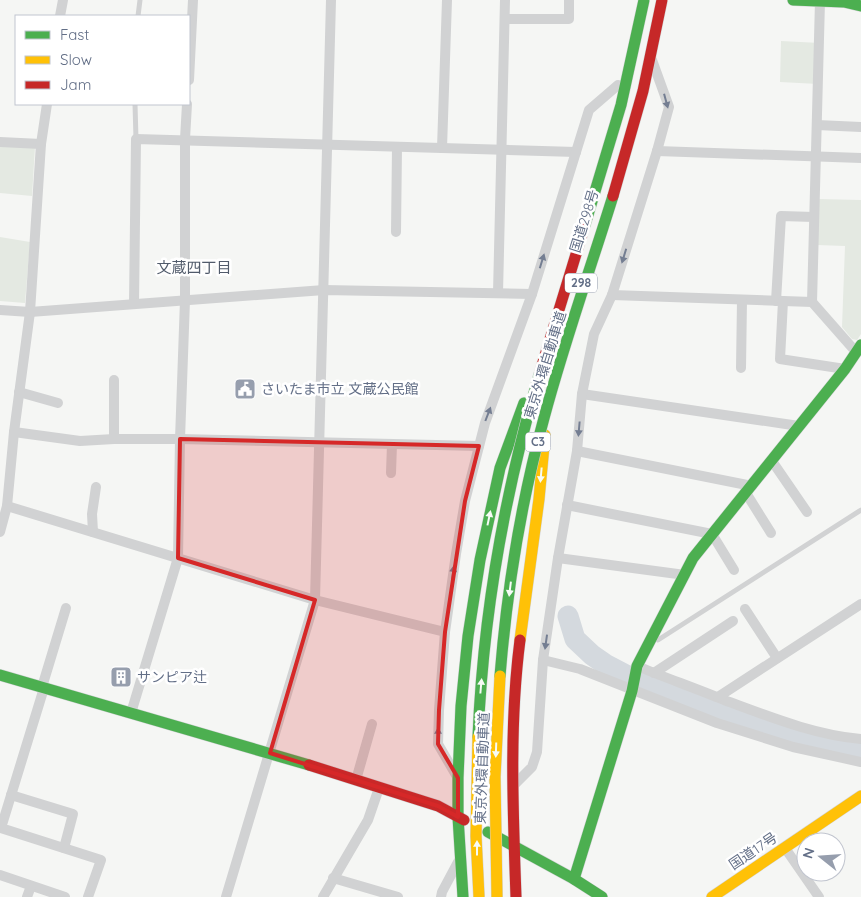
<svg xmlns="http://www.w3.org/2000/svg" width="861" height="897" viewBox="0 0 861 897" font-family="Quicksand,'Noto Sans JP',sans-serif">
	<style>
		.green { fill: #e4e9e2 }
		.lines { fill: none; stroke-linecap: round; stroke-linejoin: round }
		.river { stroke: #d4d9de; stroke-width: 21 }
		.fast-casing { stroke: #d1d3d5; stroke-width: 12 }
		.slow-casing { stroke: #d1d3d5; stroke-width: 12 }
		.jam-casing { stroke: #d1d3d5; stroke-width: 12 }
		.lane { stroke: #d1d2d3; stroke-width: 5 }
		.street { stroke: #d1d2d3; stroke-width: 10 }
		.fast { stroke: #4caf50; stroke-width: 11 }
		.slow { stroke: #ffc107; stroke-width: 11 }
		.jam { stroke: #c62828; stroke-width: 11 }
		.fast-bridge-casing { stroke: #d1d3d3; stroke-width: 12; stroke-linecap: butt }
		.slow-bridge-casing { stroke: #d1d3d3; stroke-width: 12; stroke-linecap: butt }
		.jam-bridge-casing { stroke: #d1d3d3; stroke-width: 12; stroke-linecap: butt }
		.fast-bridge { stroke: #4caf50; stroke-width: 11 }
		.slow-bridge { stroke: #ffc107; stroke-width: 11 }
		.jam-bridge { stroke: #c62828; stroke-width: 11 }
		.oneway { fill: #747e92 }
		.oneway2 { fill: #f6fbf6 }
		.marked { fill: #d62828; fill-opacity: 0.2; stroke: #d62828; stroke-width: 4; stroke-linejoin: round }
		.labels { text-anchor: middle; stroke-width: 5; stroke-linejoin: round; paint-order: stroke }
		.shield { fill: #fff; stroke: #929aab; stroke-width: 1 }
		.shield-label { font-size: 12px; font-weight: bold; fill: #636f87 }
		.street-label { font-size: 14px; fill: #636f87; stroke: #fff }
		.poi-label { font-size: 14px; fill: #636f87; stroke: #fff; text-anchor: start }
		.neighbourhood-label { font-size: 15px; fill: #515b6b; stroke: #fff }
	</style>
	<rect width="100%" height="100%" fill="#f5f6f4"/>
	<g class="green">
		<polygon points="781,41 820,43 818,84 780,82"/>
		<polygon points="0,143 35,147 32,196 0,193"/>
		<polygon points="818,199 861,200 861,334 857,340 852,339 842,327 845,246 817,245"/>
		<polygon points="0,237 30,242 25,303 0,301"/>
	</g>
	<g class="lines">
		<polyline class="river" points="568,616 575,639 592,655 605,664 626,675 721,712 805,736 861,750"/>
		<g class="fast-casing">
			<g id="fast">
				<polyline points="793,0 844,2 861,6"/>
				<polyline points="0,675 309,765"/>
				<polyline points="488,832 574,879 602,897"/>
				<polyline points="574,879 632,691 637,666 693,558 845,369 861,345"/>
				<polyline points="463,897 458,817 458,778 461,706 468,636 480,560 500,468 524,403"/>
			</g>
		</g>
		<g class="slow-casing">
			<g id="slow">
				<polyline points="520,640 539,499 545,435"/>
				<polyline points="712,897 861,796"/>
			</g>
		</g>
		<g class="jam-casing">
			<g id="jam">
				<polyline points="309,765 438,806 464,820"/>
				<path d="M 516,897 C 513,812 509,725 520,640"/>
			</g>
		</g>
		<g class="lane">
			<polyline points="138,16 140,0"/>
			<polyline points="135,104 136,139"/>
			<polyline points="653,636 658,640 861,510"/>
		</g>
		<g class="street">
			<polyline points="60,16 63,0"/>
			<polyline points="505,19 569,19 569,0"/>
			<polyline points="189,80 193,0"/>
			<polyline points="817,125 861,127"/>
			<polyline points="0,142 41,144"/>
			<polyline points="442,148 447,0"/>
			<polyline points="657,151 861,158"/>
			<polyline points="396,232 397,147"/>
			<polyline points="498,293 505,0"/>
			<polyline points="612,295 812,302 856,352"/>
			<polyline points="776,301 781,216 814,217"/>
			<polyline points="783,301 780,359 845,369"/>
			<polyline points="812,302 820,1"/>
			<polyline points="134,304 136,139 576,152"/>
			<polyline points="0,310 30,312 324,290 532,294"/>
			<polyline points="741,368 742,300"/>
			<polyline points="114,380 114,439"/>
			<polyline points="19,392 58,403"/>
			<polyline points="582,394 799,426"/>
			<polyline points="14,432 80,441 114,439 180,439 479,446"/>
			<polyline points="577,451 752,486"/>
			<polyline points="772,461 807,512"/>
			<polyline points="391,473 392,444"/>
			<polyline points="746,493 771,533"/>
			<polyline points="567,505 712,534 734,570"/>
			<polyline points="7,506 315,600 445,632"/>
			<polyline points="0,532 7,506 14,432 30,312 41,144 47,104"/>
			<polyline points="93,532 92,514 96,487"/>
			<polyline points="558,558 685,575"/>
			<polyline points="745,609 777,658"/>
			<polyline points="543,660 580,669 717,723 793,747 861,762"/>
			<path d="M 637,666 C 666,678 695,688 724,700 C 768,716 814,735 861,739"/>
			<polyline points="654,673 733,621"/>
			<polyline points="42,687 66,608"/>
			<polyline points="44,688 1,828 101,860 88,897"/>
			<polyline points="718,697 861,604"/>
			<polyline points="131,713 178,558 180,439 185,300 185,139 187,104"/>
			<polyline points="456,775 438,744 439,710 445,632 456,554 465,501 485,423 532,294 589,110 618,85"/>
			<polyline points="356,780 372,724"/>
			<polyline points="512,787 532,767 537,752 543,660 558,558 577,451 582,394 594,334 612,295 657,151 669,107 652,60"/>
			<polyline points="11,795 73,814 64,848"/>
			<polyline points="785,848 819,897"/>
			<polyline points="0,875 65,897"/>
			<polyline points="333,878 398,897"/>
			<polyline points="27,897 31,886"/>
			<polyline points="226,897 315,600 331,0"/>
			<polyline points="323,897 368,820 379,788"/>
			<polyline points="441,897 442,892 458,862"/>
		</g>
		<use href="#fast" class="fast"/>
		<use href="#slow" class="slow"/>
		<use href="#jam" class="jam"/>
		<g class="fast-bridge-casing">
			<g id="fast-bridge">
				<polyline points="584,228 621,105 644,0"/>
				<path d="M 500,676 C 507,589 521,502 544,418 C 564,343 590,270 613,196"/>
				<path d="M 478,737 C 483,613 505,491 540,372"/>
			</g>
		</g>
		<g class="slow-bridge-casing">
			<g id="slow-bridge">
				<polyline points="478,737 476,836 479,897"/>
				<polyline points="497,897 495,777 500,676"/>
			</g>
		</g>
		<g class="jam-bridge-casing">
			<g id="jam-bridge">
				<polyline points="613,196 643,91 662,0"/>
				<polyline points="540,372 584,228"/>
			</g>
		</g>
		<use href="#fast-bridge" class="fast-bridge"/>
		<use href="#slow-bridge" class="slow-bridge"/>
		<use href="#jam-bridge" class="jam-bridge"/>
	</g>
	<defs><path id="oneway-solid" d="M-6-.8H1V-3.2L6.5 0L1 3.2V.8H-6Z" transform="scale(1.25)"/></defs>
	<g class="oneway">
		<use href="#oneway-solid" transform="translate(666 101) rotate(75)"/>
		<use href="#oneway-solid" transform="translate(624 256) rotate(107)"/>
		<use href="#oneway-solid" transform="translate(542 261) rotate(-73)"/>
		<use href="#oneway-solid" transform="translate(488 414) rotate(-69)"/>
		<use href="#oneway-solid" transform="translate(579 429) rotate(95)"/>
		<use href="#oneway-solid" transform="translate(453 573) rotate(-83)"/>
		<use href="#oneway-solid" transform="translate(546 642) rotate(98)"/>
		<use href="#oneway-solid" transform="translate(438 735) rotate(-89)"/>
	</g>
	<g class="oneway2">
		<use href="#oneway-solid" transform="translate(541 475) rotate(95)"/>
		<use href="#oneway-solid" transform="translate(489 518) rotate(-78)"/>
		<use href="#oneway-solid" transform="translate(510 589) rotate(97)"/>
		<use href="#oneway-solid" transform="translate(481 686) rotate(-85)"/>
		<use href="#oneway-solid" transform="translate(496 750) rotate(92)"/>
		<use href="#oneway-solid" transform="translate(477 848) rotate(-90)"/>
	</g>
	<path class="marked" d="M 180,439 L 479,446 L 465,501 L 445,632 L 439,710 L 438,744 L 458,778 L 458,817 L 438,806 L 270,753 L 315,600 L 178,558 Z"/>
	<defs>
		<g id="civic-square" transform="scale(1.125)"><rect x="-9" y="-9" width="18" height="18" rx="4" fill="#969ead" stroke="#fff"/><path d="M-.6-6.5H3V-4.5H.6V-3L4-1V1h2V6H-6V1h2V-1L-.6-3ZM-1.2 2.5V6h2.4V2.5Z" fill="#fff"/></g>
		<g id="building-square" transform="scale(1.125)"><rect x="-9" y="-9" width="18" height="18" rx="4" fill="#969ead" stroke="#fff"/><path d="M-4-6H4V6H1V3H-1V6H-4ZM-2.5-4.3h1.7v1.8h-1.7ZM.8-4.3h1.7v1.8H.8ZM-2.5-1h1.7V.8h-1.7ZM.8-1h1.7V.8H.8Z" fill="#fff"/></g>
	</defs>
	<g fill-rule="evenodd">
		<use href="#civic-square" x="245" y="389"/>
		<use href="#building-square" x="121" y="677"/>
	</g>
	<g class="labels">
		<g class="shield">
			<rect x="565" y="273.5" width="32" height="19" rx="4"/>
			<rect x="525.5" y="432.5" width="25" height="19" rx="4"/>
		</g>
		<g class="shield-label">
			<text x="581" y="287">298</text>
			<text x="538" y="446">C3</text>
		</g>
		<g class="street-label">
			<text transform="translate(584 221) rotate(-73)" y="5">国道298号</text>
			<text transform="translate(545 365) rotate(-73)" y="5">東京外環自動車道</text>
			<text transform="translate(482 768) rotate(-88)" y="5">東京外環自動車道</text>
			<text transform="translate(753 851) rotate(-34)" y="5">国道17号</text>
		</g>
		<g class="poi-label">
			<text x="261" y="394">さいたま市立 文蔵公民館</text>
			<text x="137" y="682">サンピア辻</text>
		</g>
		<g class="neighbourhood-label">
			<text x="194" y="273">文蔵四丁目</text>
		</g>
	</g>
	<rect x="15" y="15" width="175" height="90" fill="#ffffff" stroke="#c1c5cf"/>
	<rect x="25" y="31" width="25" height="8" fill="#4caf50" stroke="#c1c5cf"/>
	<text x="60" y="40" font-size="15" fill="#636f87">Fast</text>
	<rect x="25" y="56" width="25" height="8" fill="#ffc107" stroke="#c1c5cf"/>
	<text x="60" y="65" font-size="15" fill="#636f87">Slow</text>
	<rect x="25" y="81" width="25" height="8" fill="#c62828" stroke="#c1c5cf"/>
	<text x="60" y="90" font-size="15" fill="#636f87">Jam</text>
	<g transform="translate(821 857) rotate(287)"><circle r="24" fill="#ffffff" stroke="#c1c5cf"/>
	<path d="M0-4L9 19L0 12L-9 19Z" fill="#969ead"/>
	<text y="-8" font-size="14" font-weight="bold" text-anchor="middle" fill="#636f87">N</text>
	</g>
</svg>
